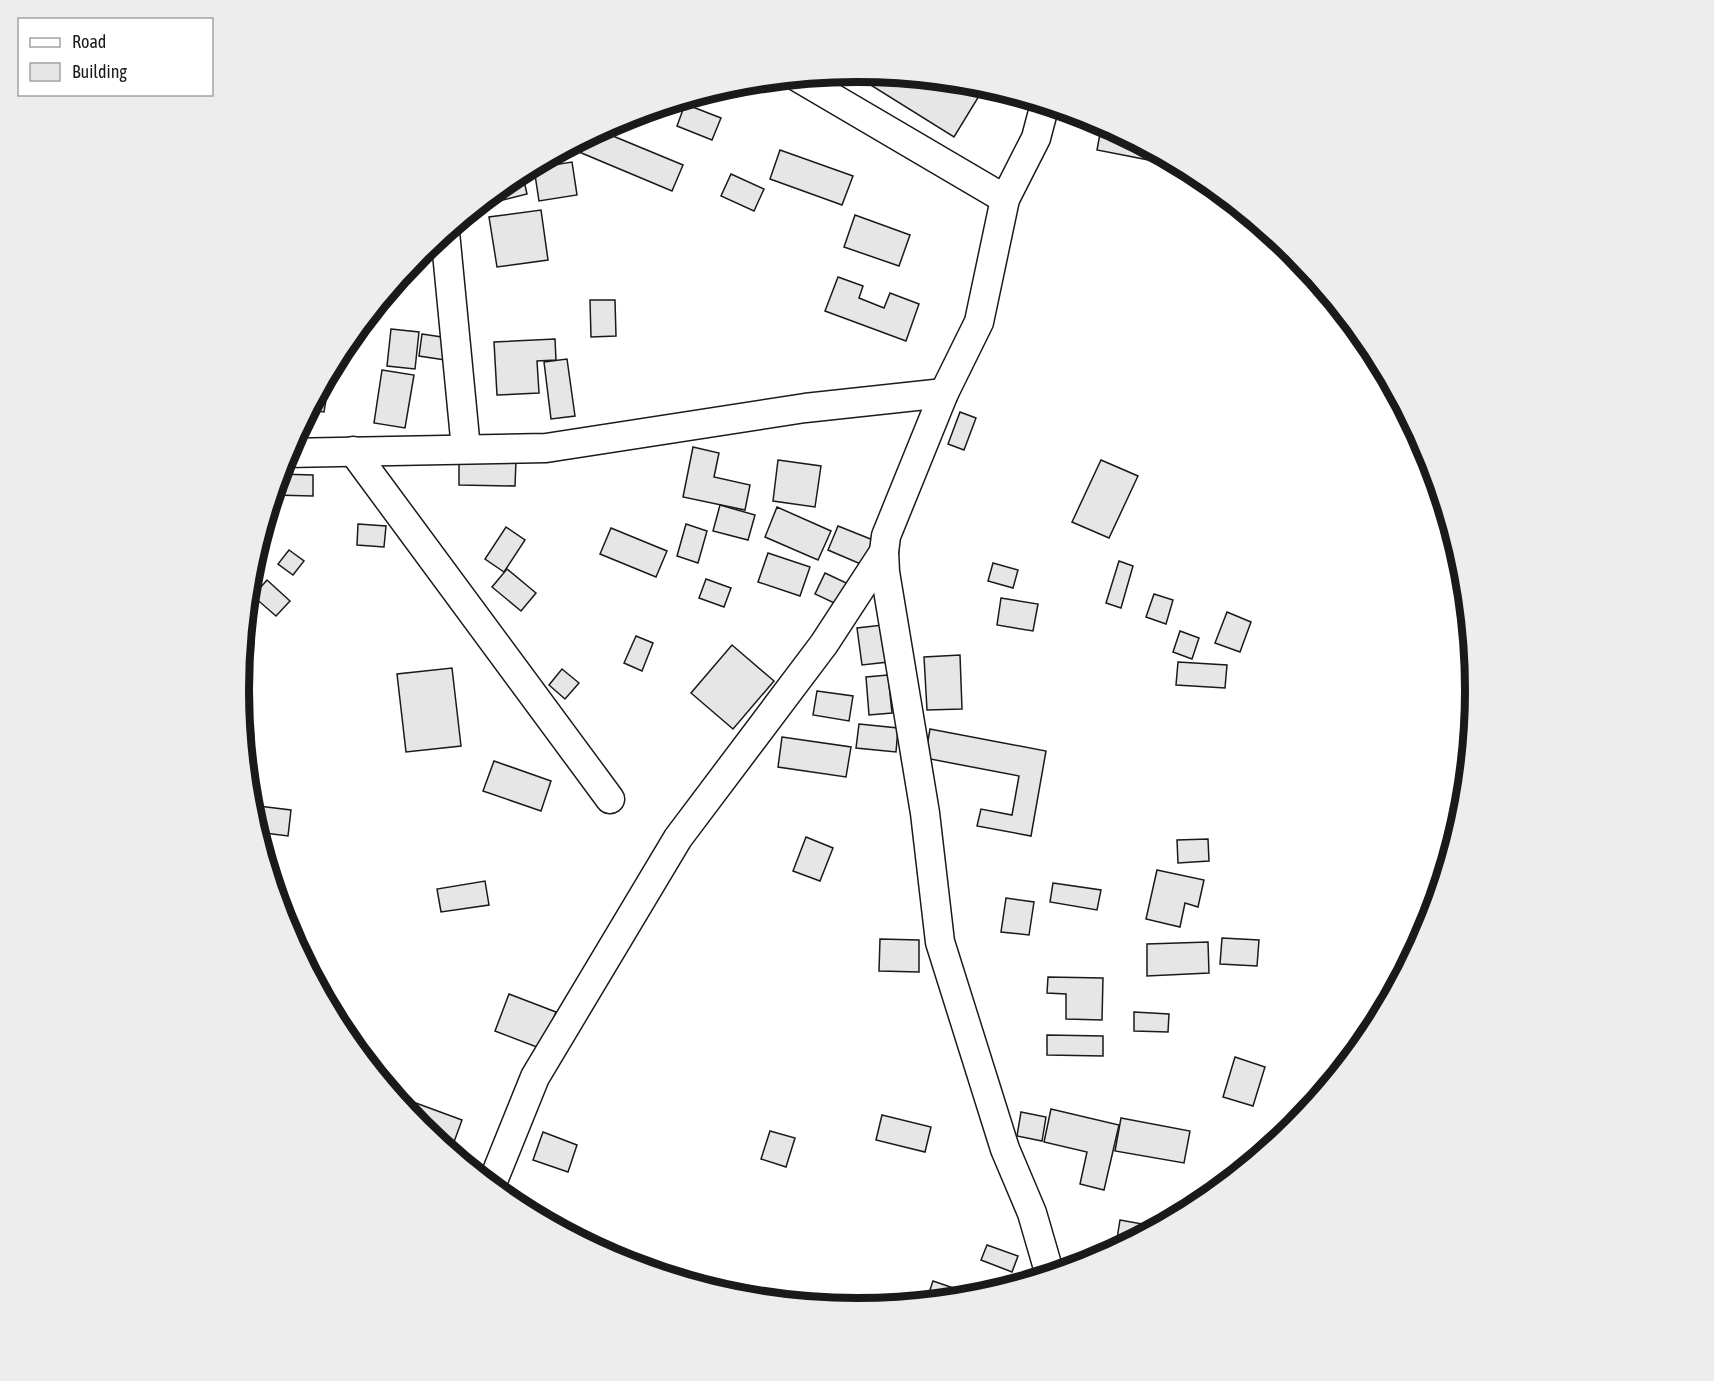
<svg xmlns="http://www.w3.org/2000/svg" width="1714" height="1381" viewBox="0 0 1714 1381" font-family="'Asap Condensed',sans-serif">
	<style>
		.building { fill: #e6e6e6; stroke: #1a1a1a; stroke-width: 1.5 }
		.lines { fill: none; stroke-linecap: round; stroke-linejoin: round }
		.street-casing { stroke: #1a1a1a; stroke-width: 31 }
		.street { stroke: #fff; stroke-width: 28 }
		.rim { fill: none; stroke: #1a1a1a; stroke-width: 8 }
	</style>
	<rect width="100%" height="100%" fill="#fff"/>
	<g class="building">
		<polygon points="864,73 957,82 979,96 954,137 861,79"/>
		<polygon points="685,104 721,118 712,140 677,126"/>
		<polygon points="620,119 613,136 683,165 672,191 572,149 575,143"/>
		<polygon points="1102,123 1160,155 1159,162 1097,150"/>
		<polygon points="780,150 853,176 842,205 770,179"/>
		<polygon points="572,162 577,195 539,201 534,168"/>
		<polygon points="522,172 527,194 475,207 514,176"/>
		<polygon points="731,174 764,189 754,211 721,196"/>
		<polygon points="541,210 548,260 497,267 489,217"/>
		<polygon points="855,215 910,235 899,266 844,247"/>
		<polygon points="838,277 863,286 859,298 884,308 890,293 919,304 906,341 825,311"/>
		<polygon points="590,300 615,300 616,336 591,337"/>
		<polygon points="391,329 419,332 415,369 387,366"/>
		<polygon points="422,334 468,341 465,363 419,356"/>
		<polygon points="555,339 556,360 537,361 539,393 497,395 494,342"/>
		<polygon points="567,359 575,416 551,419 544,362"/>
		<polygon points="331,370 324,412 309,410"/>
		<polygon points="382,370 414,375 405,428 374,423"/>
		<polygon points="960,412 976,418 964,450 948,444"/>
		<polygon points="693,447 719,453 714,477 750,485 745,510 683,497"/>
		<polygon points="459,459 516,460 515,486 459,485"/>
		<polygon points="778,460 821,466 815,507 773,501"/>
		<polygon points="1101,460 1138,476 1109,538 1072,522"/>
		<polygon points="279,474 313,475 313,496 273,495"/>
		<polygon points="720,505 755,515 748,540 713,531"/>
		<polygon points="777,507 831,531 818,560 765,537"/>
		<polygon points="358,524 386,526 384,547 357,545"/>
		<polygon points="686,524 707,531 698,563 677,556"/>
		<polygon points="838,526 873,540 863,565 828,550"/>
		<polygon points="506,527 525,540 504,572 485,559"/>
		<polygon points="611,528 667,551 656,577 600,554"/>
		<polygon points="289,550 304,561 293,575 278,564"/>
		<polygon points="768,553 810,567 800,596 758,582"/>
		<polygon points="1119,561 1133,566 1121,608 1106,603"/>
		<polygon points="993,563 1018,570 1013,588 988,581"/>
		<polygon points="507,569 536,593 521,611 492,587"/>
		<polygon points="825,573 857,588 847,609 815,594"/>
		<polygon points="706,579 731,588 724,607 699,598"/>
		<polygon points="267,580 290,601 276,616 253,596"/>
		<polygon points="1154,594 1173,600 1166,624 1146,617"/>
		<polygon points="1001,598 1038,604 1033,631 997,625"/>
		<polygon points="1227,612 1251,622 1240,652 1215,643"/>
		<polygon points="883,625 888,662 862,665 857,628"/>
		<polygon points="1180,631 1199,638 1192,659 1173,652"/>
		<polygon points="636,636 653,643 642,671 624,663"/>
		<polygon points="732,645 774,681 733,729 691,693"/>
		<polygon points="960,655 962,709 927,710 924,657"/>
		<polygon points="1178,662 1227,665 1225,688 1176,685"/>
		<polygon points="452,668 461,746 406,752 397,674"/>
		<polygon points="562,669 579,683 565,699 549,685"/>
		<polygon points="888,675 892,713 869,715 866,677"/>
		<polygon points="817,691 853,696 849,721 813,715"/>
		<polygon points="859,724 898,728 896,752 856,748"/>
		<polygon points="930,729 1046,751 1031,836 977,826 981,809 1012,815 1019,776 925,758"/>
		<polygon points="782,737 851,747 846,777 778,767"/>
		<polygon points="494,761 551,781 541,811 483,791"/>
		<polygon points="246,762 252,764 248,782"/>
		<polygon points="250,805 291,810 288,836 257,832"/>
		<polygon points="806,837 833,848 820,881 793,871"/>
		<polygon points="1208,839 1209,861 1178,863 1177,840"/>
		<polygon points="1157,870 1204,880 1198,907 1185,903 1180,927 1146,919"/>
		<polygon points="485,881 489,905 441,912 437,889"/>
		<polygon points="1053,883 1101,890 1097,910 1050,902"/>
		<polygon points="1006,898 1034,902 1029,935 1001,932"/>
		<polygon points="1222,938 1259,940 1257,966 1220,964"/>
		<polygon points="880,939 919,940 919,972 879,971"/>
		<polygon points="1208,942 1209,973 1147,976 1147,944"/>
		<polygon points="1048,977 1103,978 1102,1020 1066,1019 1066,994 1047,993"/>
		<polygon points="509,994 556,1012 542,1049 495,1031"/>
		<polygon points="1134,1012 1169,1014 1168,1032 1134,1031"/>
		<polygon points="1047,1035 1103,1036 1103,1056 1047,1055"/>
		<polygon points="1235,1057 1265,1067 1253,1106 1223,1097"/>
		<polygon points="405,1099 462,1120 450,1153 419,1128 402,1107"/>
		<polygon points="1051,1109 1119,1125 1104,1190 1080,1184 1087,1152 1044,1142"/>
		<polygon points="1021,1112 1046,1117 1042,1141 1017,1136"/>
		<polygon points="882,1115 931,1127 925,1152 876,1140"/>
		<polygon points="1121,1118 1190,1131 1184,1163 1115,1151"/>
		<polygon points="770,1131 795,1138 786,1167 761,1159"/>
		<polygon points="543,1132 577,1145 568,1172 533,1160"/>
		<polygon points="1120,1220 1159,1227 1115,1251"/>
		<polygon points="987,1245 1018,1256 1012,1272 981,1260"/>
		<polygon points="933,1281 965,1292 963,1299 926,1302"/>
	</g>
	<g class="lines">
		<g class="street-casing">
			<g id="street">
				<polyline points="799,78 1005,199"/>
				<polyline points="1045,104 1036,138 1005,199 979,322 944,393 886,536 884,552 885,572 925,813 940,942 1005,1149 1032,1213 1050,1275"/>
				<polyline points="445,232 466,449"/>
				<polyline points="353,451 610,799"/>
				<polyline points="286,453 546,448 805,408 944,393"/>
				<polyline points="491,1186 535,1077 678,838 824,644 884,552"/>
			</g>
		</g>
		<use href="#street" class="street"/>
	</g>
	<path d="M0 0H1714V1381H0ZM249 690a608 608 0 1 1 1216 0a608 608 0 1 1-1216 0Z" fill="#ededed" fill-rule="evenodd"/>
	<path class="rim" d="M249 690a608 608 0 1 1 1216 0a608 608 0 1 1-1216 0Z"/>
	<rect x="18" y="18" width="195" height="78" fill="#ffffff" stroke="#a3a3a3" stroke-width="1.5"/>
	<rect x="30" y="38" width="30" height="9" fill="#ffffff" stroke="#a3a3a3" stroke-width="1.5"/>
	<text x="72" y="48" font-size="18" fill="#1a1a1a">Road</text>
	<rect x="30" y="63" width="30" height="18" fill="#e6e6e6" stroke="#a3a3a3" stroke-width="1.5"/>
	<text x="72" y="78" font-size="18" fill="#1a1a1a">Building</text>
</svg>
